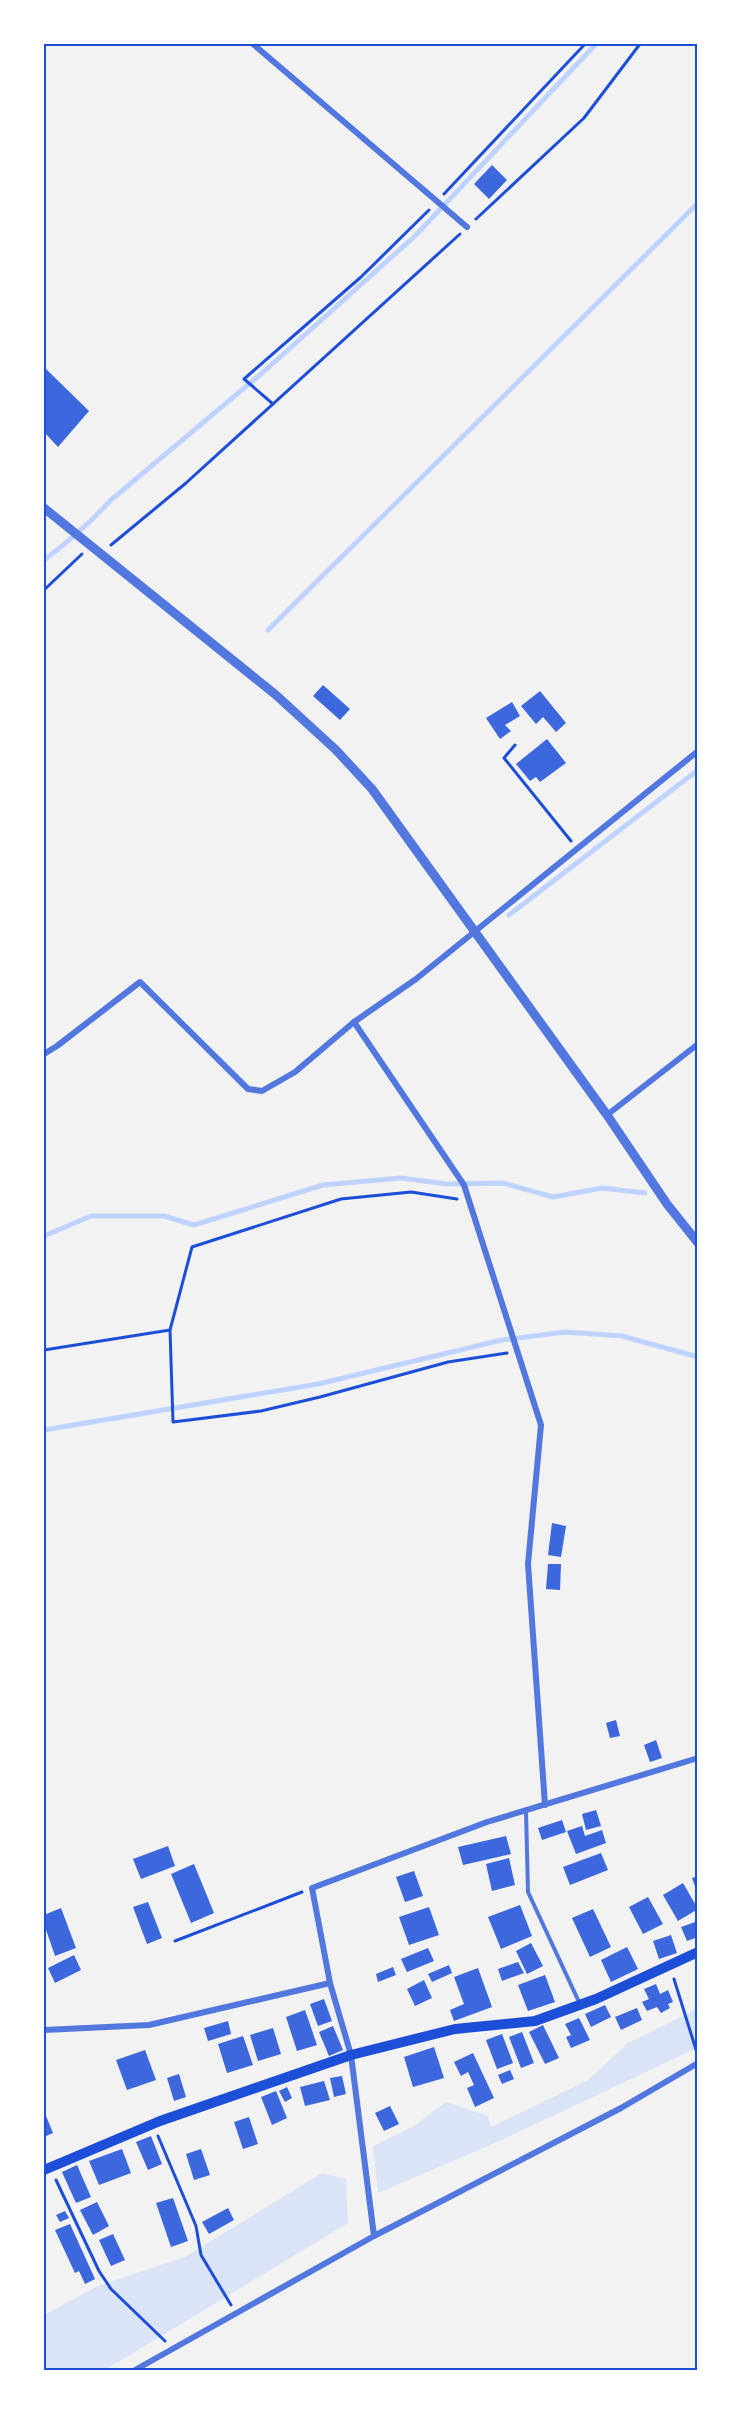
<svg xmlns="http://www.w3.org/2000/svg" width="741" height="2414" viewBox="0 0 741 2414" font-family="'PT Sans',sans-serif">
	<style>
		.green { fill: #dbe4f7 }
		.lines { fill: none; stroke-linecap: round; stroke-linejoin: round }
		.stream { stroke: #bfd3fe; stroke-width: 5 }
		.building { fill: #3d67dc }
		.path { stroke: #1d4ed8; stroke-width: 3 }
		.service { stroke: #5277de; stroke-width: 4 }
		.minor { stroke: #5277de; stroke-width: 6 }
		.tertiary { stroke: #5277de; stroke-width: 9 }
		.secondary { stroke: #1d4ed8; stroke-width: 10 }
		.neatline { fill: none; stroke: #1d4ed8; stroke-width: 2 }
	</style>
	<rect width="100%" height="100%" fill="#f2f2f2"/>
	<g class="green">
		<polygon points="697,2009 697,2048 495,2143 378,2193 373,2146 414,2126 446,2102 488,2116 491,2127 588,2080 628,2043"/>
		<polygon points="322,2173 346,2179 348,2223 105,2370 44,2370 44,2315 98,2286 185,2257"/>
	</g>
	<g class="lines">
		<g class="stream">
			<path d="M 44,560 C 68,542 91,522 111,500 L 269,367 L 415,236 L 596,44"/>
			<polyline points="268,630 698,203"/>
			<polyline points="509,915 698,770"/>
			<polyline points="44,1236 91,1216 164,1216 194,1225 323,1185 401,1178 446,1184 503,1183 553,1197 602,1188 645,1193"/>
			<polyline points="44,1430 318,1384 502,1340 565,1332 622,1336 698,1357"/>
		</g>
	</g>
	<g class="building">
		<polygon points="492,165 507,180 489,199 474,184"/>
		<polygon points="44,367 89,411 58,447 44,432"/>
		<polygon points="323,685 350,709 340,720 313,696"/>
		<polygon points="540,691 566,723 556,732 543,717 536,724 521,706"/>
		<polygon points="512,702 520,716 505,725 511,731 500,739 486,718"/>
		<polygon points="547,739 566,763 540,782 536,777 530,781 516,764"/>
		<polygon points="552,1523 566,1526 561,1557 548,1555"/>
		<polygon points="548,1564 561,1564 560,1590 546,1589"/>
		<polygon points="616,1720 620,1736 610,1738 606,1723"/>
		<polygon points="656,1740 662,1758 650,1762 644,1745"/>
		<polygon points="596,1810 601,1826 586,1830 582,1814"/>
		<polygon points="562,1820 566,1832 542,1840 538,1828"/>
		<polygon points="582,1826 585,1836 602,1830 606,1843 576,1854 567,1831"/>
		<polygon points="506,1836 511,1854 463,1865 458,1847"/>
		<polygon points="168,1846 175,1866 141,1879 133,1859"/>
		<polygon points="601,1853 608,1870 570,1885 563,1867"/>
		<polygon points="509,1858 515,1885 492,1891 486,1864"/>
		<polygon points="194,1864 214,1913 191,1923 171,1874"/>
		<polygon points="414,1871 423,1896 405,1902 396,1877"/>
		<polygon points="698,1876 698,1892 697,1892 692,1878"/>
		<polygon points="683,1883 698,1909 678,1921 663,1895"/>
		<polygon points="648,1897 663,1924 643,1934 629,1907"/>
		<polygon points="148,1902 162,1938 147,1944 133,1907"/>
		<polygon points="520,1905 532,1936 501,1949 488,1917"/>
		<polygon points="429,1907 439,1935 409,1945 399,1917"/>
		<polygon points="61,1908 76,1948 55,1956 44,1924 44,1915"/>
		<polygon points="593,1909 611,1947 590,1957 572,1918"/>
		<polygon points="698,1921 698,1937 687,1941 681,1927"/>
		<polygon points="671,1935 677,1953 659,1959 653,1941"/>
		<polygon points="531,1943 543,1966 527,1974 516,1951"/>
		<polygon points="627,1947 638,1969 611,1982 601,1960"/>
		<polygon points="428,1948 434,1961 407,1972 401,1959"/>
		<polygon points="74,1955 81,1970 55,1983 48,1968"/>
		<polygon points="518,1962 524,1973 502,1981 498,1969"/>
		<polygon points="449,1965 452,1973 432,1982 428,1974"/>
		<polygon points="393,1967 396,1975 378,1982 376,1974"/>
		<polygon points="478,1968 492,2007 454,2021 450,2010 464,2004 454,1977"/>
		<polygon points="545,1975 555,2002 528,2011 518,1985"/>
		<polygon points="424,1980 432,1998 415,2006 407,1989"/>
		<polygon points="656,1984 660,1994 668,1990 673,2002 668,2004 670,2008 661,2013 657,2007 647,2011 642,2002 649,1999 644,1989"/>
		<polygon points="324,1999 332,2021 318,2026 310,2004"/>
		<polygon points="605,2005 611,2017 591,2027 585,2014"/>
		<polygon points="637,2008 642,2020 621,2030 615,2017"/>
		<polygon points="305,2010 317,2045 297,2051 286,2017"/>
		<polygon points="579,2018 590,2040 571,2048 566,2037 571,2035 565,2024"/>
		<polygon points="228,2021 231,2034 208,2041 204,2028"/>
		<polygon points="543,2025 559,2058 545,2064 529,2032"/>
		<polygon points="333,2026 343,2050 329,2056 319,2032"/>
		<polygon points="273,2028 281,2054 258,2061 250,2035"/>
		<polygon points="522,2032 534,2063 521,2068 509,2037"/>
		<polygon points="502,2034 513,2063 497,2069 486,2040"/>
		<polygon points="243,2036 253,2065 227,2073 218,2044"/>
		<polygon points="434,2047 444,2078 413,2087 404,2057"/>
		<polygon points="145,2050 156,2080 127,2090 116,2060"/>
		<polygon points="473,2053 494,2098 475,2107 467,2088 474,2085 468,2072 461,2076 454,2062"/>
		<polygon points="510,2070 514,2079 502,2084 498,2075"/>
		<polygon points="179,2074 186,2097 174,2101 167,2078"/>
		<polygon points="342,2076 346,2094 334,2097 330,2078"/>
		<polygon points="324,2081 330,2100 305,2106 300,2087"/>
		<polygon points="287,2087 292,2098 285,2102 279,2091"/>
		<polygon points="276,2091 287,2118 272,2125 261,2097"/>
		<polygon points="390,2106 399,2124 384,2131 375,2113"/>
		<polygon points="44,2111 53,2133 44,2137"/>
		<polygon points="249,2117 258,2144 243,2149 234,2122"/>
		<polygon points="151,2136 162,2164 148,2170 136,2142"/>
		<polygon points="122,2149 131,2173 99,2185 89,2161"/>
		<polygon points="201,2149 210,2175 194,2180 186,2154"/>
		<polygon points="77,2165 91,2197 76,2203 62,2172"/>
		<polygon points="173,2198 188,2241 171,2247 156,2203"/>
		<polygon points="97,2202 109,2226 93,2235 80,2210"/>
		<polygon points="228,2208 234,2220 209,2234 202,2222"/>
		<polygon points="65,2211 69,2218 60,2222 56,2215"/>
		<polygon points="70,2224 95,2279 85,2284 79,2271 75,2273 55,2230"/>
		<polygon points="113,2234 125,2260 111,2266 99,2240"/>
	</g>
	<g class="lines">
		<g class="path">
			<polyline points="444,194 585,44"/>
			<polyline points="476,219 584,118 640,44"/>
			<polyline points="273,404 244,379 361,277 429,210"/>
			<polyline points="111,545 186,483 460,234"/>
			<polyline points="44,590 82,554"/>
			<polyline points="515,745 504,758 571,841"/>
			<polyline points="170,1330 173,1422 261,1411 320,1397 448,1362 507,1353"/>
			<polyline points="44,1350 170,1330 192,1247 341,1199 411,1192 457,1199"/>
			<polyline points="175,1941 302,1892"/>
			<polyline points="674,1979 697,2053"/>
			<polyline points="158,2136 196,2226 201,2255 231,2305"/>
			<polyline points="56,2180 99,2271 111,2289 165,2341"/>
		</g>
		<polyline class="service" points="526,1811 528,1892 579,2002"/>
		<g class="minor">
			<polyline points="253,44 467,227"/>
			<polyline points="354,1022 464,1185 541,1425 528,1564 545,1805"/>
			<polyline points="44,1054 57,1046 140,982 248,1089 262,1091 295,1072 354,1022 416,979 698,751"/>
			<polyline points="607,1115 698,1044"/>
			<polyline points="44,2030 149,2025 330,1983"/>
			<polyline points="374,2236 351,2055 330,1983 312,1888 487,1822 698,1758"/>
			<polyline points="135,2370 374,2236 621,2108 698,2063"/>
		</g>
		<polyline class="tertiary" points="44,508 276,695 336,750 372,789 607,1115 667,1204 698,1243"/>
		<polyline class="secondary" points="44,2170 160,2121 351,2055 455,2029 535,2021 596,1999 698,1952"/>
	</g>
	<rect width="741" height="2414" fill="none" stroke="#ffffff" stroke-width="90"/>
	<rect x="45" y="45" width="651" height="2324" class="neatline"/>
</svg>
